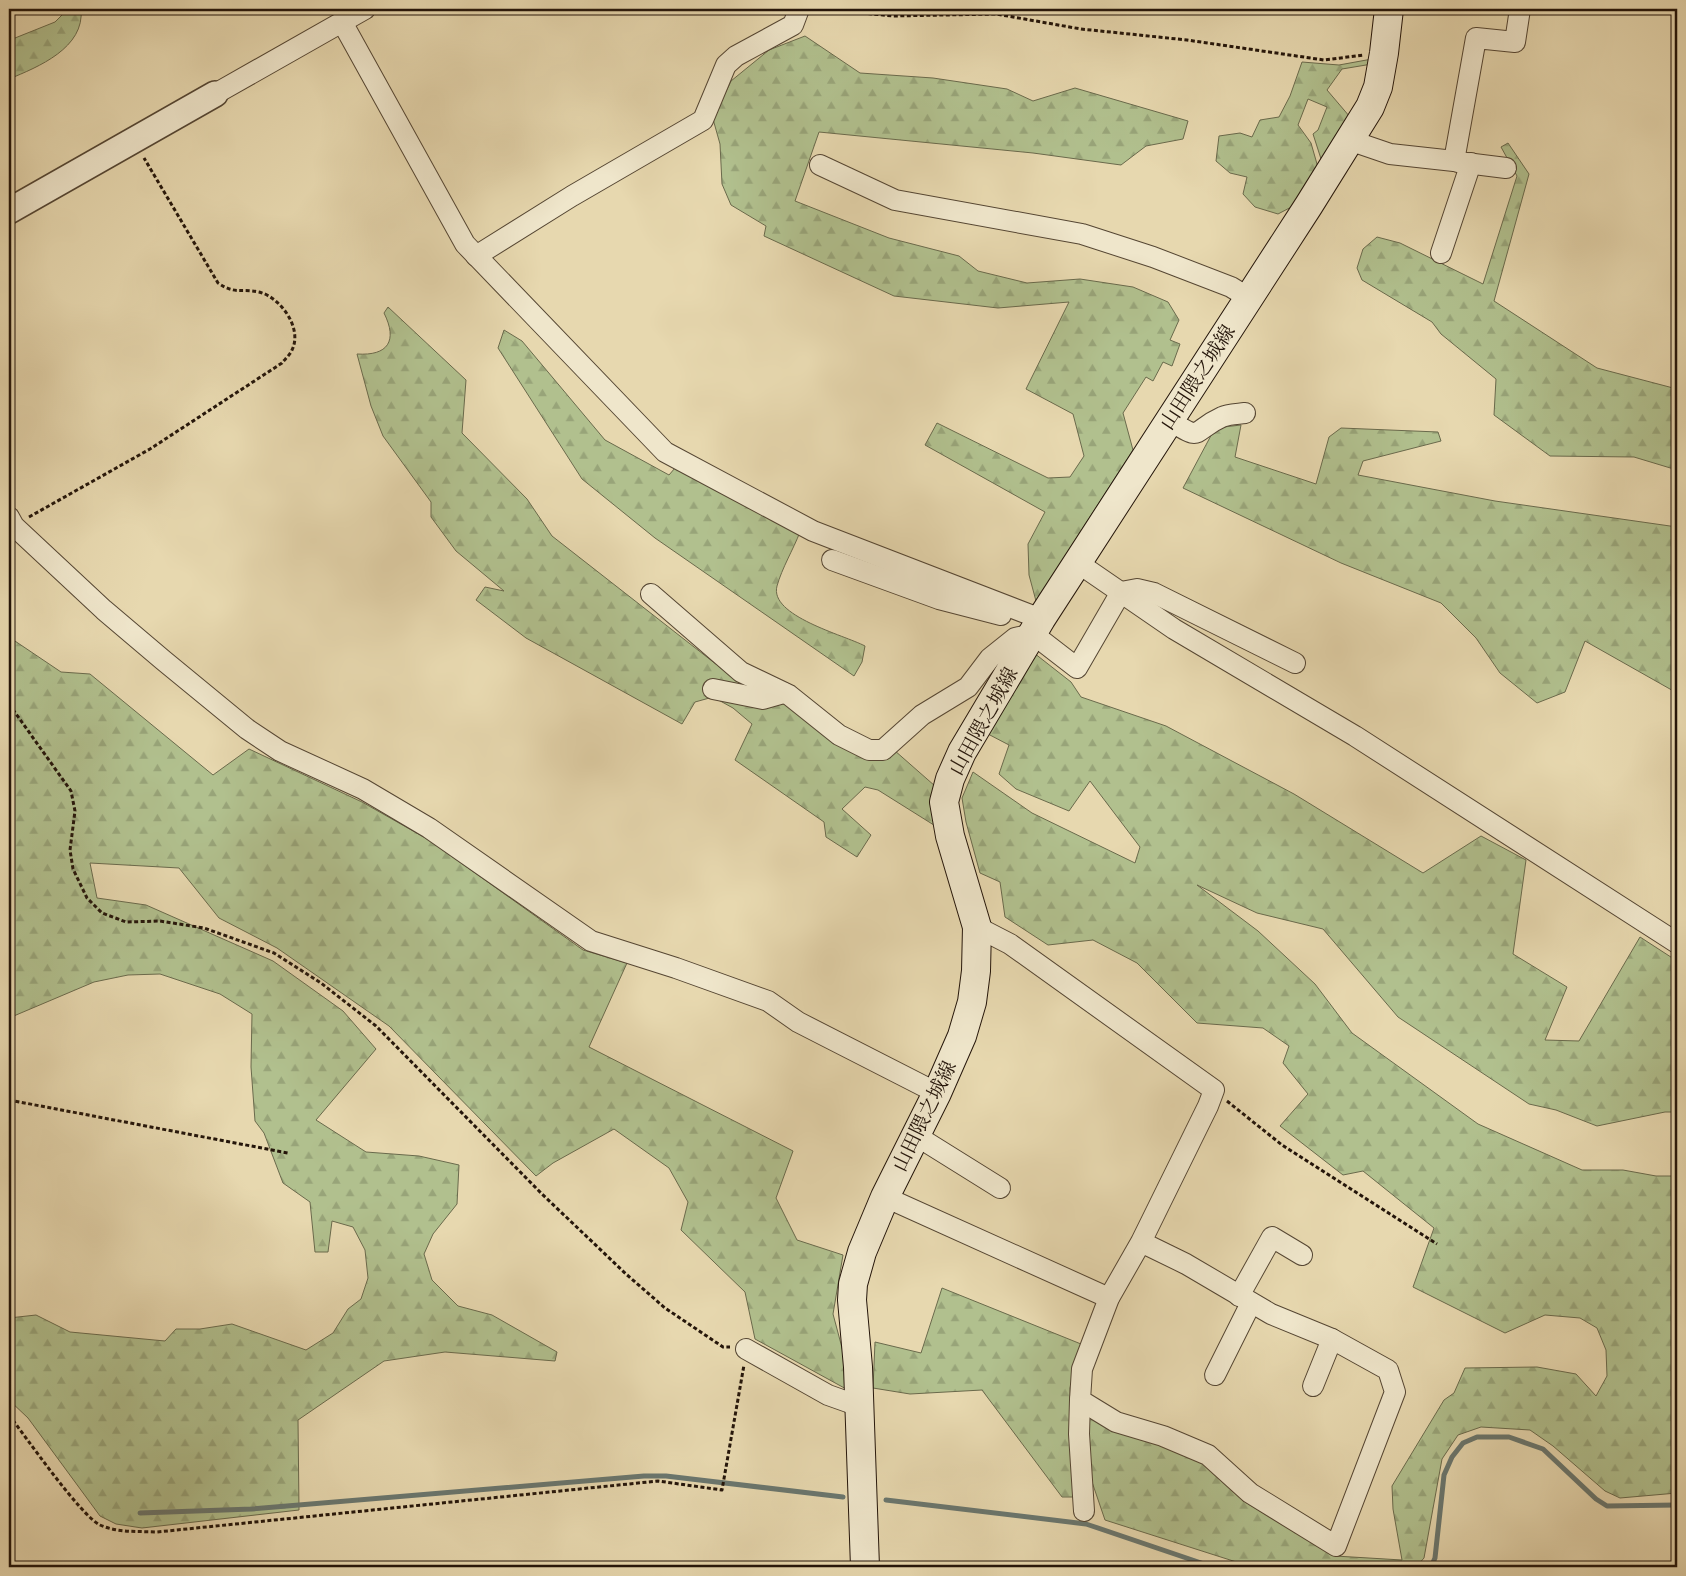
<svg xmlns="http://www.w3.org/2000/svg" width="1686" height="1576" viewBox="0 0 1686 1576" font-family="'Old Standard TT','Noto Serif JP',serif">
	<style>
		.forest { fill: url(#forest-firs); stroke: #6a6a4c }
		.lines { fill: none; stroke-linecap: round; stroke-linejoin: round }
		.stream { stroke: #6a776f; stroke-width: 5 }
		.minor-casing { stroke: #554633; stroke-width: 22 }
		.tertiary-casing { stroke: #554633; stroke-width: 28 }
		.secondary-casing { stroke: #24150a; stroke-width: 30 }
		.path { stroke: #24150a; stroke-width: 3; stroke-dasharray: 4 2.5; stroke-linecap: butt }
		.minor { stroke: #efe6cb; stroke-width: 20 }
		.tertiary { stroke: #efe6cb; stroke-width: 25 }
		.secondary { stroke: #efe6cb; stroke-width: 28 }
		.labels { text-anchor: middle; stroke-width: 4; stroke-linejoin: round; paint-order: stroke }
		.street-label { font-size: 20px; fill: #24150a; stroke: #efe6cb }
	</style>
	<defs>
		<pattern id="forest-firs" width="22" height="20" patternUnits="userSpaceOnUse" patternTransform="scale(1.25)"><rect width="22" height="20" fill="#b1c08e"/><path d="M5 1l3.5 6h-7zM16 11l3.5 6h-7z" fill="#98a479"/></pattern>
	</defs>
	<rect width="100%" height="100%" fill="#e7d8af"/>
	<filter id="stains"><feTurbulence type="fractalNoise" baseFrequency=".004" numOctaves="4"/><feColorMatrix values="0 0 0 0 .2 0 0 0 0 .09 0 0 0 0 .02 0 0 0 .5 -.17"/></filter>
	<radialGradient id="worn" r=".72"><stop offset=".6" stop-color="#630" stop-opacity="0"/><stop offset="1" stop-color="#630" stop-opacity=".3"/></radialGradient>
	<g class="forest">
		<path d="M 68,9 L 81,9 C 85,48 38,67 9,79 L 9,36 L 15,38 L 55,22 Z"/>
		<polygon points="805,36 860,73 933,78 1007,89 1033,101 1075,88 1188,121 1183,139 1146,146 1121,165 1033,153 819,132 795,201 889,238 959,256 978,271 1027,283 1080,279 1133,287 1168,302 1179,320 1170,340 1180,344 1172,366 1163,362 1153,381 1146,377 1123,413 1133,450 1036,601 1029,575 1028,544 1045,512 925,445 937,423 1048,478 1070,477 1084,456 1073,414 1026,389 1069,302 998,308 894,296 764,236 766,226 731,205 722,184 720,144 713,119 731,81 769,50"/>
		<polygon points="1372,59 1372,64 1342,69 1327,90 1350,117 1322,162 1313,134 1318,130 1327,107 1308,99 1298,125 1311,143 1319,171 1299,203 1278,214 1255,207 1243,194 1247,177 1230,173 1216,161 1219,136 1240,133 1252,137 1260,120 1279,117 1290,96 1302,62 1339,65"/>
		<polygon points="1508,143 1529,174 1494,301 1597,368 1677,389 1677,470 1634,457 1550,456 1494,415 1496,379 1441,334 1432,322 1362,280 1357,268 1363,249 1377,237 1400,243 1483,284 1517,176 1501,147"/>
		<path d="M 388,307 L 466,380 L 462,433 L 527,499 L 552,536 L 735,679 L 785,702 L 835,744 L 894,750 L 935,786 L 937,827 L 878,790 L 865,787 L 842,809 L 871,835 L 857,857 L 826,837 L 824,822 L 735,760 L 752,724 L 733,708 L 713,697 L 695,702 L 682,724 L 526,638 L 476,600 L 485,587 L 504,591 L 456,551 L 431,517 L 431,502 L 383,436 L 371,406 L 357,354 C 388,356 398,341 384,313 Z"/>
		<path d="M 504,330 L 522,341 L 605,440 L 669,475 L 675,468 L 800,532 C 793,550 782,568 777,586 C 769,616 844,635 865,646 L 862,662 L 854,676 L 655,538 L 582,479 L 498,348 Z"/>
		<polygon points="1241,425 1235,457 1316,484 1329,437 1341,428 1438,432 1441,441 1363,461 1358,475 1495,501 1677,527 1677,693 1585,641 1565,692 1537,703 1500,673 1476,638 1441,603 1341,563 1183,488 1215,428"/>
		<polygon points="9,637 61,672 90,674 213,775 249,749 362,802 429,840 583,950 627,963 589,1047 793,1151 776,1198 797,1240 843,1255 833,1314 845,1359 848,1390 755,1339 745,1292 681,1230 688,1202 669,1168 614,1129 553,1163 536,1176 389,1026 277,948 219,918 179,868 90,863 97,898 146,905 273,961 343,1011 376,1049 316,1120 366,1152 419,1156 459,1165 457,1204 433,1234 424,1254 432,1280 458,1306 492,1315 557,1352 555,1361 445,1352 384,1361 298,1420 299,1510 142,1528 116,1524 100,1516 28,1418 9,1400 9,1318 36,1315 70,1332 165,1341 176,1329 200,1329 232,1324 306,1350 333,1333 348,1309 361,1299 368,1278 365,1250 353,1227 332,1221 328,1252 315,1252 310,1202 283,1183 264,1133 255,1121 251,1067 252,1014 220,994 160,974 128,975 94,982 9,1018"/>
		<polygon points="1034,653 1071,682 1081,697 1166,726 1294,794 1423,873 1481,836 1526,860 1513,954 1567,987 1545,1040 1579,1041 1640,937 1677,961 1677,1112 1665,1112 1597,1126 1556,1110 1529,1104 1398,1017 1323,929 1257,913 1197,885 1258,931 1315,984 1352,1033 1478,1124 1582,1170 1623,1170 1656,1176 1675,1176 1677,1178 1677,1493 1620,1498 1605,1491 1553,1446 1530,1430 1481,1427 1458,1435 1442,1459 1424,1558 1416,1567 1252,1567 1105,1520 1091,1479 1086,1413 1207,1464 1245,1502 1335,1556 1402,1560 1393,1509 1392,1486 1444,1400 1454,1393 1465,1368 1537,1367 1576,1374 1596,1396 1607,1376 1606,1350 1597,1328 1580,1318 1545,1315 1505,1333 1413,1287 1434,1228 1363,1171 1343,1175 1280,1126 1308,1094 1283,1063 1289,1046 1263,1028 1197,1023 1137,963 1093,940 1048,945 1005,917 1000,882 980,873 966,822 962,798 973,772 1032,813 1135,863 1140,847 1090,781 1069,811 1016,789 999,774 1009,745 988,734"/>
		<polygon points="942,1288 1081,1344 1070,1388 1074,1497 1062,1497 982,1390 910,1394 873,1388 875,1342 921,1353"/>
	</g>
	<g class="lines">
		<g class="stream">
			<polyline points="886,1500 1086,1524 1213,1567"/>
			<polyline points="140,1513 252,1509 644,1476 666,1476 843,1497"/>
			<polyline points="1431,1567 1435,1558 1444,1475 1452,1457 1463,1443 1477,1437 1509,1437 1543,1449 1596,1499 1607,1506 1677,1505"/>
		</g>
		<g class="minor-casing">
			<g id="minor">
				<polyline points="342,22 465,244 665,452 813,531 1041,619"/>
				<polyline points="215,94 365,9"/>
				<polyline points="1349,140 1390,154 1454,161 1476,38 1515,42 1520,9"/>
				<polyline points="1458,162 1506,168"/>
				<polyline points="820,165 895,200 1082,234 1153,257 1231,287 1249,298"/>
				<polyline points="1441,253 1471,163"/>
				<polyline points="476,256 572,196 703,120 726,65 736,56 793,25 799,9"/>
				<path d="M 1169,420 C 1204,443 1191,431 1222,417 C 1228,414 1238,414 1245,413"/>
				<polyline points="9,517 14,526 104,610 163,660 247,729 280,751 363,789 429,828 591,941 676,968 768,1001 798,1022 937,1093"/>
				<polyline points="832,560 939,599 1001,615"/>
				<polyline points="1078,563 1174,629 1355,736 1677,943"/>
				<polyline points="651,594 741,672 789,695 839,735 869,750 883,750 922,715 968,687 990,658 1015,638 1033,634 1077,668 1121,592 1137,589 1154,593 1295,663"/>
				<polyline points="713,689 763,699 784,693"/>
				<polyline points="977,927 1010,944 1214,1090 1208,1106 1141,1242 1109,1298 1082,1369 1080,1400 1116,1422 1163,1436 1208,1455 1250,1493 1336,1546 1395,1392 1388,1370 1332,1339 1271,1314 1186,1264 1141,1242"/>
				<polyline points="915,1135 1000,1188"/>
				<polyline points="885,1197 1109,1298"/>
				<polyline points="1239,1296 1272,1237 1302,1255"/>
				<polyline points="746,1349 828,1395 859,1406"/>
				<polyline points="1215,1375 1251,1303"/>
				<polyline points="1313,1386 1332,1339"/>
				<polyline points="1080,1400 1079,1434 1084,1511"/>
			</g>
		</g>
		<g class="tertiary-casing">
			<polyline id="tertiary" points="9,211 215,94"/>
		</g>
		<g class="secondary-casing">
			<polyline id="secondary" points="865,1567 858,1367 852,1300 853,1284 862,1252 885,1197 937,1093 962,1036 972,1002 976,971 977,927 950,836 944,802 950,779 962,752 1041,619 1309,205 1370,107 1378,87 1384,53 1389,9"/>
		</g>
		<g class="path">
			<polyline points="816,12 853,12 893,16 996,14 1081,29 1187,40 1324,60 1364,55"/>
			<path d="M 29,517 L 150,449 L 282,363 C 285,359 290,355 292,350 C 303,328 280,297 259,292 C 240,288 236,295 218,283 L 144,158"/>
			<polyline points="9,704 71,791 75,811 70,850 73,869 87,898 102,913 126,922 160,921 204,928 274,953 321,983 376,1026 542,1194 626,1274 665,1308 723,1347 730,1347"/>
			<polyline points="9,1100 288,1153"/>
			<polyline points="1227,1101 1282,1145 1437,1244"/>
			<path d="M 9,1415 C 26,1437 80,1515 100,1525 C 118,1533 137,1531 157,1532 L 658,1481 L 722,1490 L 744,1365"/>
		</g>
		<use href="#minor" class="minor"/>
		<use href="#tertiary" class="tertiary"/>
		<use href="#secondary" class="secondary"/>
	</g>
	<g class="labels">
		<g class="street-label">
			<text transform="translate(1197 377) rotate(-57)" y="7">山田隈之城線</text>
			<text transform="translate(983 721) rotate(-61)" y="7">山田隈之城線</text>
			<text transform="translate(924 1116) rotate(-64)" y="7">山田隈之城線</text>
		</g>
	</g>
	<rect width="1686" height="1576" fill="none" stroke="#e7d8af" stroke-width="30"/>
	<rect x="10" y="10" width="1666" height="1556" fill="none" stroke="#24150a" stroke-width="2.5"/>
	<rect x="15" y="15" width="1656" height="1546" fill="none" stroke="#24150a"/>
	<rect width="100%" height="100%" filter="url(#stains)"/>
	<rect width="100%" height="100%" fill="url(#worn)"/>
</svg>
